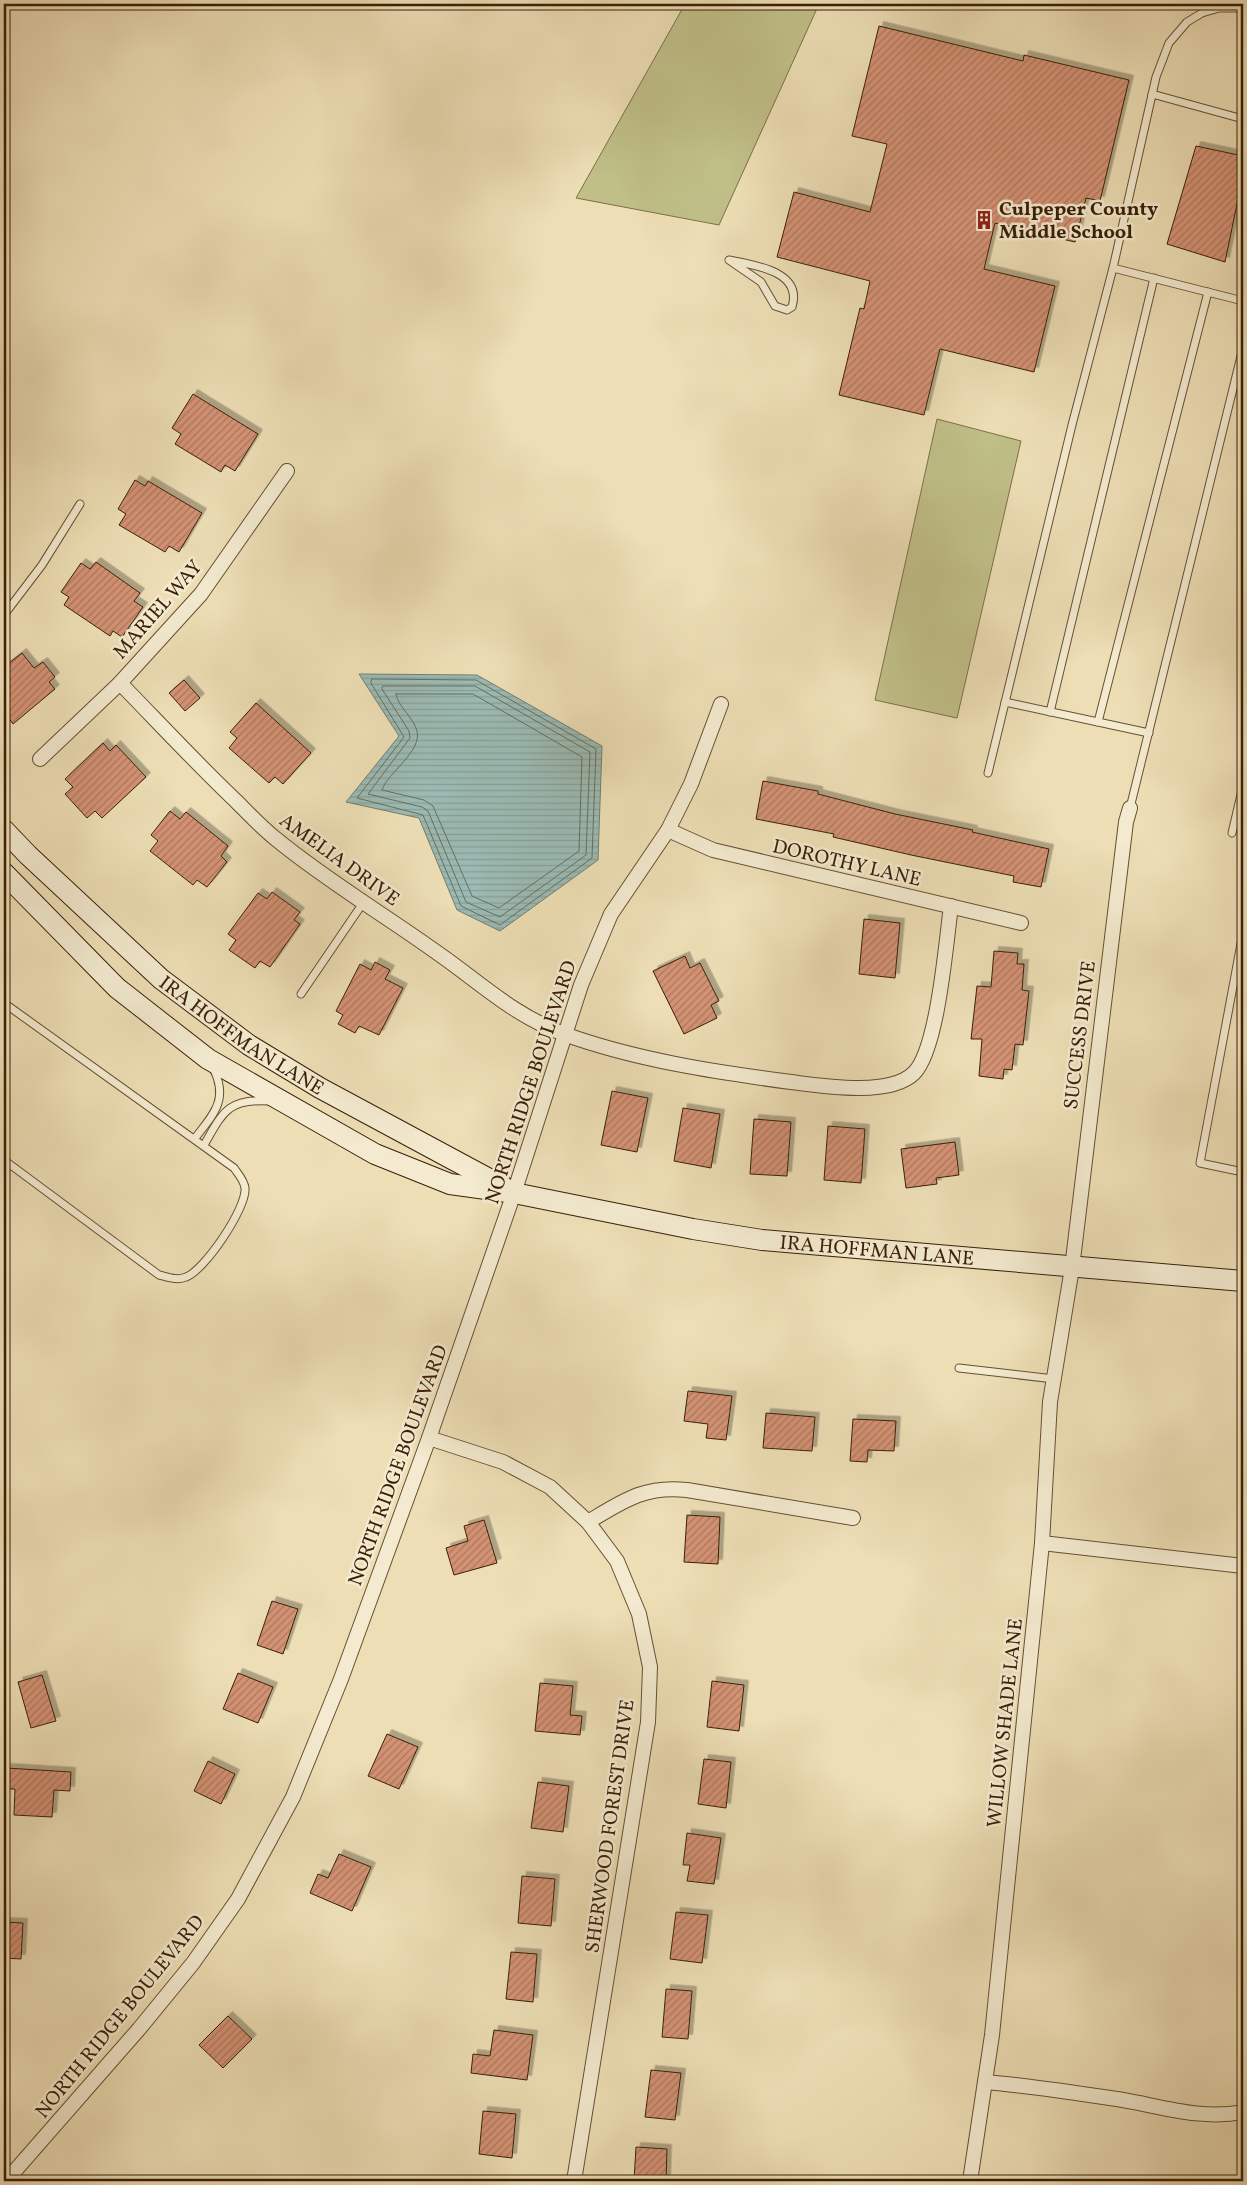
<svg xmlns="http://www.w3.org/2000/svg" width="1247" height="2185" viewBox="0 0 1247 2185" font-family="Vollkorn,serif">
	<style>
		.green { fill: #c0bf88; stroke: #7d6f48 }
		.water { fill: url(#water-rules); stroke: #747d6f }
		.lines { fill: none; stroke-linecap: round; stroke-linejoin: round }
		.shore { stroke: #6a6d5e; stroke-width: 1 }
		.building { fill: url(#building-hatch); stroke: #3a1f07; filter: url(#shadow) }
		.service-casing { stroke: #674f32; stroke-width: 9 }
		.minor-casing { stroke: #674f32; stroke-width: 16 }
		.secondary-casing { stroke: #3a1f07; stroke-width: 22 }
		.service { stroke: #f3eacf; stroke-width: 7 }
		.minor { stroke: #f3eacf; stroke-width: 14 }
		.secondary { stroke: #f3eacf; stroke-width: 20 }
		.labels { text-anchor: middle; stroke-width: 5; stroke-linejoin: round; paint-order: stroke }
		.poi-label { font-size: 20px; font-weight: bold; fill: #3a1f07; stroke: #f3eacf; text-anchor: start }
		.street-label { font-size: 20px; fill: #3a1f07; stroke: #f3eacf }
	</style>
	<defs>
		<pattern id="water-rules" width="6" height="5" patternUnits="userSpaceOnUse" patternTransform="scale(1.25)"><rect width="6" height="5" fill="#9bbbb4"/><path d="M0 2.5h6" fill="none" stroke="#86a099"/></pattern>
		<pattern id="building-hatch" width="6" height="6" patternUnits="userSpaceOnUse" patternTransform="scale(1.25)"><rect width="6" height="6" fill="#d49274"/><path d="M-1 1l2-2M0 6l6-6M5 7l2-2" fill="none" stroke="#ad775d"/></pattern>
		<filter id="shadow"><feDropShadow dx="4.5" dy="-4.5" stdDeviation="0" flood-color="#0004"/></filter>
	</defs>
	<rect width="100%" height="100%" fill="#eddeb5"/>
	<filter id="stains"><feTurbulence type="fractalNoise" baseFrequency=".004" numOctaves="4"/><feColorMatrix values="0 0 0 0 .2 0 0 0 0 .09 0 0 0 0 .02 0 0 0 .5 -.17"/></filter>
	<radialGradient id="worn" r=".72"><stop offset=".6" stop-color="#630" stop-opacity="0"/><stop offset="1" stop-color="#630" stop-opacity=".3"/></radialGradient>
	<g class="green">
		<polygon points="685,4 819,4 719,225 576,198"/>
		<polygon points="937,419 1021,441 957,718 875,700"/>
	</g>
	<polygon class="water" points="359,674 477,675 602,746 598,860 500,931 457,910 419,818 346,802 399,736"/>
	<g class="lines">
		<g class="shore">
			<polygon points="372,679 476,680 596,749 592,858 500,925 461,906 423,815 357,798 404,737 371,683"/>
			<polygon points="383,686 475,686 590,752 586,855 500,917 466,902 428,811 422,807 368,794 410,738 409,731 382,689"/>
			<path d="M 396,694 L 473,694 L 582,757 L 579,851 L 499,908 L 472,896 L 433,806 L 424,800 L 382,790 C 388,772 422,752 417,731 C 414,718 398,707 396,694 Z"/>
		</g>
	</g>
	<g class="building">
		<polygon points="879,26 1023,61 1024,55 1129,80 1100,201 1086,198 1075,242 995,223 984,269 1055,286 1034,372 940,349 924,415 839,395 860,308 864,309 870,281 777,257 794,192 870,212 887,144 852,136"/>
		<polygon points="1196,146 1243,156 1243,175 1225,262 1167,244"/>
		<polygon points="193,394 258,434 235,471 225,465 221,472 175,444 181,434 172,428"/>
		<polygon points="135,480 145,486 148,481 202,513 179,552 169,546 165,552 119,525 126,514 118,509"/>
		<polygon points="96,562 140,593 134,601 143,607 122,637 113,631 110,636 64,605 69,597 61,592 81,563 90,569"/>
		<polygon points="22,653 34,668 43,662 55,677 49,682 55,689 13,724 4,711 4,667"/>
		<polygon points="184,680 200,698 185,711 169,693"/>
		<polygon points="256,703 311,753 283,784 275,777 269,783 229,748 237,738 230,732"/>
		<polygon points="103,743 110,751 116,745 146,777 102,818 95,811 87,818 65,794 73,787 65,779"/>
		<polygon points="763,781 818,791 818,794 895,814 973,830 972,832 1049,849 1041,887 1013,882 1014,876 911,855 833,837 834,834 756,819"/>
		<polygon points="170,811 180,819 186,812 228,846 221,856 227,862 207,887 197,880 193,885 150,851 158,841 151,835"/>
		<polygon points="272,892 300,912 294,920 300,924 270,967 260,961 255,968 229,950 236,940 228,934 258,893 267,899"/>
		<polygon points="864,919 900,923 895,978 859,974"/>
		<polygon points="994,951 1018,953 1017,964 1024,964 1022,990 1029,991 1023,1045 1015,1044 1012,1070 1004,1069 1003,1079 979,1076 982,1039 971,1039 977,986 991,987"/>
		<polygon points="685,956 690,968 700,963 719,1001 711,1005 717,1018 684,1034 653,971"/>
		<polygon points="375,962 390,970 385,979 403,988 379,1035 359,1026 355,1033 338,1024 343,1015 336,1011 360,964 371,970"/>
		<polygon points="612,1091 648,1098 637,1152 601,1145"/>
		<polygon points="683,1108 720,1114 711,1168 674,1161"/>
		<polygon points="754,1119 791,1122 787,1176 750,1174"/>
		<polygon points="828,1126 865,1129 861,1183 824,1180"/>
		<polygon points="955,1142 959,1175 936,1178 937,1184 906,1188 901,1149"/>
		<polygon points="688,1391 732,1396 726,1440 706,1438 708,1424 684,1421"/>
		<polygon points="766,1413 815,1417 812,1451 763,1448"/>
		<polygon points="853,1419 896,1421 894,1451 868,1450 867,1462 850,1461"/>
		<polygon points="687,1515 720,1517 718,1564 684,1562"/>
		<polygon points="484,1520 497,1563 454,1575 446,1548 468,1541 464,1526"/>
		<polygon points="272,1601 298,1609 283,1654 257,1645"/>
		<polygon points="238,1673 273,1687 258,1723 223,1709"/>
		<polygon points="42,1675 56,1721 31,1728 18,1682"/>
		<polygon points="712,1681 744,1685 739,1731 707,1727"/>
		<polygon points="540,1683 573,1686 570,1715 582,1716 580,1735 535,1731"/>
		<polygon points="387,1734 418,1747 399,1789 368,1776"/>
		<polygon points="704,1759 731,1762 726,1808 698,1804"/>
		<polygon points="208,1761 235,1774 221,1804 194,1791"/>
		<polygon points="6,1768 71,1772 70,1791 54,1790 52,1817 14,1815 15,1789 5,1789"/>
		<polygon points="538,1782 569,1786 563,1832 531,1828"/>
		<polygon points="687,1833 721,1838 714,1884 687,1881 690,1865 683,1865"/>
		<polygon points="339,1854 371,1867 352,1911 310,1893 318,1874 328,1878"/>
		<polygon points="522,1876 555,1879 551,1926 518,1923"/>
		<polygon points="676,1912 708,1915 702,1963 670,1959"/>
		<polygon points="4,1922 23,1923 21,1959 4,1958"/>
		<polygon points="511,1952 537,1954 533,2002 506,1999"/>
		<polygon points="666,1989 692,1991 688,2039 662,2037"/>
		<polygon points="228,2016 252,2039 223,2068 199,2045"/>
		<polygon points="494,2030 533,2035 527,2080 471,2073 473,2054 490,2056"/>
		<polygon points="651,2070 681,2073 675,2120 645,2117"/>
		<polygon points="483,2111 516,2114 512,2158 479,2154"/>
		<polygon points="636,2147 667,2149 666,2181 634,2181"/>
	</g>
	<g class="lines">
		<g class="service-casing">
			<g id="service">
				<polyline points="1152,94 1243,119"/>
				<path d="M 729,260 C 754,265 803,271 792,307 L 787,310 L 775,306 L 761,282 Z"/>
				<polyline points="1113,268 1243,301"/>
				<polyline points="4,615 42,565 80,504"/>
				<polyline points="1005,702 1149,733"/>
				<polyline points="1050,712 1154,278"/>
				<polyline points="1098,722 1208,292"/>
				<polyline points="988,773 1072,425 1113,268 1156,77 1169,43 1187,22 1202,13 1219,8 1243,8"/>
				<polyline points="1130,808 1243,348"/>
				<polyline points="1232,833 1243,786"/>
				<polyline points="1243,933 1200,1163 1243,1172"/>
				<polyline points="301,994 363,903"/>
				<path d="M 4,1003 L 234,1168 C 238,1174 244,1180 245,1188 C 247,1208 204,1271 186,1277 C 177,1281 168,1277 159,1275 L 4,1160"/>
				<path d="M 195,1138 C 214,1114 229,1099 213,1068"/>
				<path d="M 204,1145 C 223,1112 228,1098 270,1101"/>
				<polyline points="959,1368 1054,1379"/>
			</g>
		</g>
		<g class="minor-casing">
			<g id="minor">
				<path d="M 120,683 C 158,722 196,763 236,801 C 249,814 262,828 276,839 C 327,881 385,915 439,954 C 482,984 513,1015 564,1034 C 636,1060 715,1072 791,1082 C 822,1086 890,1097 914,1073 C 938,1049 946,942 951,906"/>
				<polyline points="40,759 120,683 201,594 287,471"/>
				<polyline points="668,830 713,850 1021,923"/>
				<polyline points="429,1438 503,1462 550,1487 588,1522 617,1561 639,1614 650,1667 648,1722 574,2181"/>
				<path d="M 588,1522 C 623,1501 645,1485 687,1490 L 853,1518"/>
				<polyline points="1042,1543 1243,1566"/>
				<path d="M 986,2082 C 1032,2086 1077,2093 1123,2100 C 1163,2107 1202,2120 1243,2112"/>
				<polyline points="6,2181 139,2029 193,1963 238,1899 293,1797 341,1679 429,1438 514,1193 581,985 611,914 668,830 691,784 721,704"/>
				<polyline points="970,2181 992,2035 1042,1543 1050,1402 1072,1268 1126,822 1130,808"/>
			</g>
		</g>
		<g class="secondary-casing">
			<g id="secondary">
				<path id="s1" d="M 4,830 L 28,855 L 161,979 L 249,1045 L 320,1088 L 504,1187"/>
				<path id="s2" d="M 4,873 L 117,988 L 208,1059 L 375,1154 L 450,1184 L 514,1193 L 693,1229 L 762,1240 L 1243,1281"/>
			</g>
		</g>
		<use href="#service" class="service"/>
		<use href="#minor" class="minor"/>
		<use href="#secondary" class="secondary"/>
	</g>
	<defs>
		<g id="building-bare" transform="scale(1.5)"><path d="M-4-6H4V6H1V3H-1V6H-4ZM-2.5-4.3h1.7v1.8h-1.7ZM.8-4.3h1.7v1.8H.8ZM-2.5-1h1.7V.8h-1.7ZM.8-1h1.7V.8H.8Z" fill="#8f2418" stroke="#f3eacf" stroke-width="2.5" paint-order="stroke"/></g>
	</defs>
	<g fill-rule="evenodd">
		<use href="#building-bare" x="984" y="220"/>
	</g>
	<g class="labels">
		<g class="poi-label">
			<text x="999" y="215">Culpeper County<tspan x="999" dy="23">Middle School</tspan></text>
		</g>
		<g class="street-label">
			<text transform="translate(157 609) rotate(-49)" y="7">MARIEL WAY</text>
			<text transform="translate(340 859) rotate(36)" y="7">AMELIA DRIVE</text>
			<text transform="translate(847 862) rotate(13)" y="7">DOROTHY LANE</text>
			<text dy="7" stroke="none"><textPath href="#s1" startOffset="315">IRA HOFFMAN LANE</textPath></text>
			<text transform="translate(1079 1035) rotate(-83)" y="7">SUCCESS DRIVE</text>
			<text transform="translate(530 1082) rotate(-72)" y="7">NORTH RIDGE BOULEVARD</text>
			<text dy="7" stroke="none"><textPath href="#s2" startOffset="982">IRA HOFFMAN LANE</textPath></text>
			<text transform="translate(397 1465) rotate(-70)" y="7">NORTH RIDGE BOULEVARD</text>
			<text transform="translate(1004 1723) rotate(-84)" y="7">WILLOW SHADE LANE</text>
			<text transform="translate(609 1826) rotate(-82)" y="7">SHERWOOD FOREST DRIVE</text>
			<text transform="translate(119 2016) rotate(-51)" y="7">NORTH RIDGE BOULEVARD</text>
		</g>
	</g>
	<rect width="1247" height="2185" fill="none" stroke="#eddeb5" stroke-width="20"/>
	<rect x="5" y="5" width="1237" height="2175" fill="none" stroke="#3a1f07" stroke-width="2.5"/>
	<rect x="10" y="10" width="1227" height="2165" fill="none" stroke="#3a1f07"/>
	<rect width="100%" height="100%" filter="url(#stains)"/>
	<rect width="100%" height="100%" fill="url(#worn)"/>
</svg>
